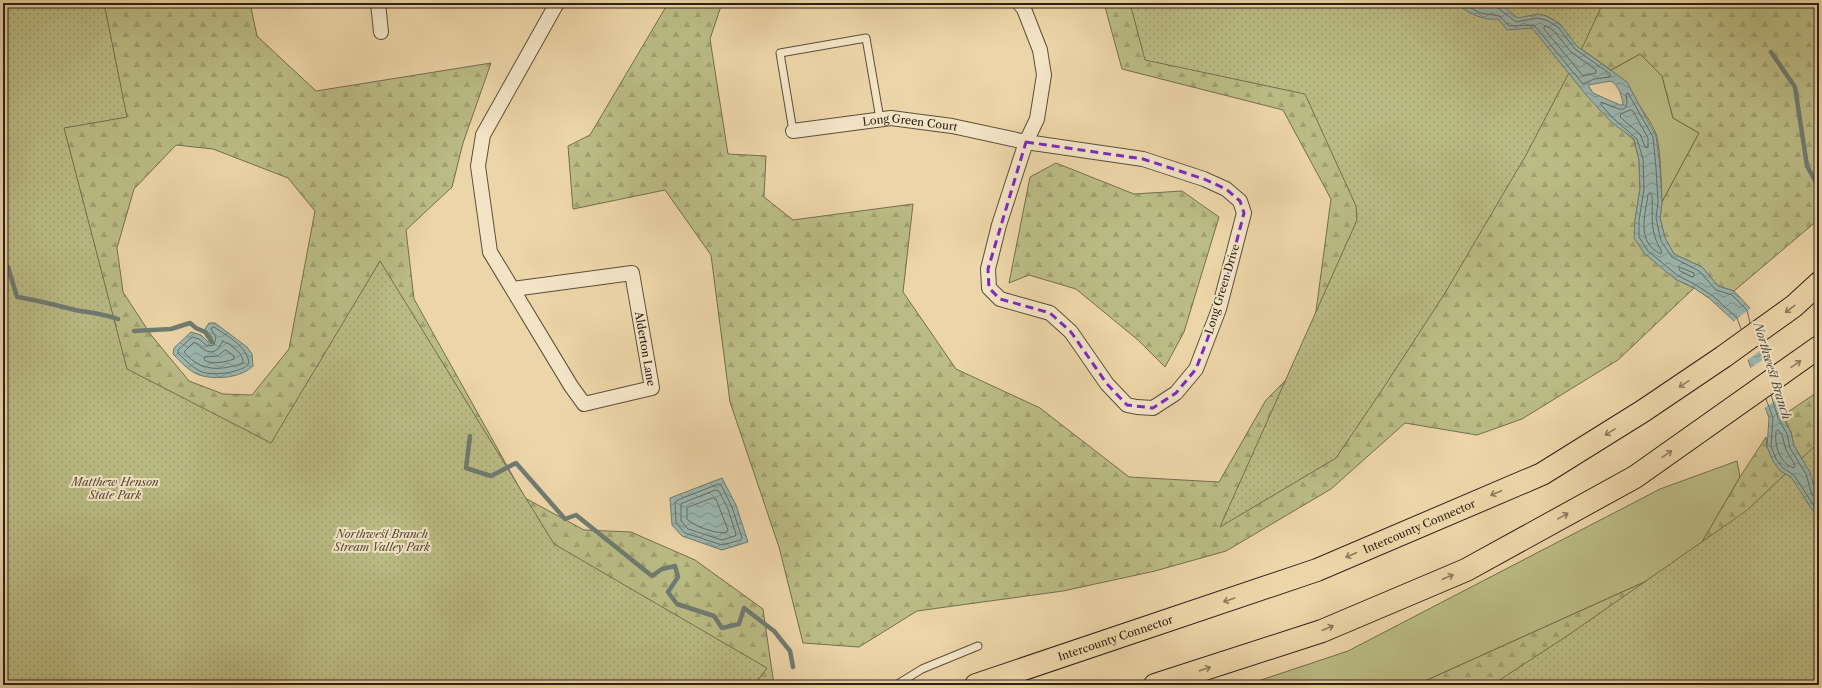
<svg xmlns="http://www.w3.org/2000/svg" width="1822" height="688" viewBox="0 0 1822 688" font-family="'Libre Caslon Text',serif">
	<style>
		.grass { fill: #bbbc85; stroke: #746e4d }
		.forest { fill: url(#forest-firs); stroke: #746e4d; fill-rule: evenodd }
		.park { fill: url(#park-dots); stroke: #746e4d }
		.water { fill: url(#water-waves); stroke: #6f7b72; fill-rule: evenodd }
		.pier { fill: #ecd5a8 }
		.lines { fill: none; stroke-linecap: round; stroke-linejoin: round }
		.shore { stroke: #646c62; stroke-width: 1 }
		.stream { stroke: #6f7b72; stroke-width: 4.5 }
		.service-casing { stroke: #5c4e3a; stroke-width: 9 }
		.minor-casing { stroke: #5c4e3a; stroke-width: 16 }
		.motorway-casing { stroke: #2c2115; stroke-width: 24 }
		.service { stroke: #f3e4c6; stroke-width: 7 }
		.minor { stroke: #f3e4c6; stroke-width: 14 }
		.motorway { stroke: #ecd5a8; stroke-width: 22 }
		.oneway { stroke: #8c7b5e }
		.marked { fill: none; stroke: #7b2cbf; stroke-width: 3; stroke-dasharray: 8 5; stroke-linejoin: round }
		.labels { text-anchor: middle; stroke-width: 4; stroke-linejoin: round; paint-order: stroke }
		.street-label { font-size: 11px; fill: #2c2115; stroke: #f3e4c6 }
		.park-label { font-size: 11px; font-style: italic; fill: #504831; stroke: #f3e4c6 }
		.water-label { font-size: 12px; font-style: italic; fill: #4d4e44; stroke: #f3e4c6 }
	</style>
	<defs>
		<pattern id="forest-firs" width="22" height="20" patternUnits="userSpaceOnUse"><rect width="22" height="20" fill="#bbbc85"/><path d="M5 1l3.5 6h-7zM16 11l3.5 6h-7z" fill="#a1a172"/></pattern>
		<pattern id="park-dots" width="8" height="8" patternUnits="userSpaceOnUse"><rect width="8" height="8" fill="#bbbc85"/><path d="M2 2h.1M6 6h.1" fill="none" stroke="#a1a172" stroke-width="1.8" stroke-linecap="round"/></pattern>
		<pattern id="water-waves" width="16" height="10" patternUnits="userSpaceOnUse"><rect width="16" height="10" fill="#9bb7b0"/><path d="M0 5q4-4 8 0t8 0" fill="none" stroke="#7f948e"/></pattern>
	</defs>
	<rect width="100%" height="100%" fill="#ecd5a8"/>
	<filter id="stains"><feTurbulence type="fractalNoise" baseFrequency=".005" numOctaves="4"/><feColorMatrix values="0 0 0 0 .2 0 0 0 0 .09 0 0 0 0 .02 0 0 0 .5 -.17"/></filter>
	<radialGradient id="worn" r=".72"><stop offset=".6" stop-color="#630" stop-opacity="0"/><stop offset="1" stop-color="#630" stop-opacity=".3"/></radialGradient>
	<g class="grass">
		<path d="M 1640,54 L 1662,76 L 1673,118 L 1699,133 L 1662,202 C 1661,181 1661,158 1657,137 C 1652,118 1624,87 1611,70 Z"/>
		<polygon points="1737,461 1740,477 1691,561 1416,685 1246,685 1348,651 1660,489"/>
	</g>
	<g class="forest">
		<path d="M 3,3 L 250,3 L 257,36 L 316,91 L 491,63 L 463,143 L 452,187 L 406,230 L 414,299 L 525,498 L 584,530 L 631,532 L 695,560 L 763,609 L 774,685 L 3,685 ZM 176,145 L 213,149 L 288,178 L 315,211 L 289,349 L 252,395 L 223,394 L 189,381 L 151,335 L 123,292 L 117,248 L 134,189 Z"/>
		<polygon points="666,3 722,3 710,39 728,154 766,156 764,197 793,220 913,204 903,292 956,369 1040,408 1129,477 1219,482 1266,400 1310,356 1331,199 1283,110 1122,69 1104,3 1455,3 1527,30 1623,130 1634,140 1639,160 1640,189 1635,220 1675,279 1694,288 1618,360 1522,419 1477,435 1405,423 1331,489 1226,551 1155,571 1063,591 917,611 859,647 803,643 779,547 730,402 711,255 665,190 573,209 568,146 590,135 667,5"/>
		<polygon points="1524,3 1819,3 1819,219 1734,291 1718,286 1702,267 1674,254 1665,238 1660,218 1662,202 1699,133 1673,118 1662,76 1640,54 1611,70 1577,46"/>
		<polygon points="1056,163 1134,194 1182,191 1219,217 1184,332 1165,367 1138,340 1076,289 1029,275 1009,283 1030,177"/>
		<polygon points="1819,391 1819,494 1810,472 1794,446 1791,432 1782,416"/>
		<polygon points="1766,437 1767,447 1791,477 1819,685 1416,685 1691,561 1740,477"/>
	</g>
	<g class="park">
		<polygon points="3,3 104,3 127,117 64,128 127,369 271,443 380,261 554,544 767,668 754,685 3,685"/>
		<polygon points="1130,3 1603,3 1584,44 1526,155 1445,293 1384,387 1336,458 1220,527 1357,220 1356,206 1305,94 1145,60"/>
		<polygon points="1819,442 1819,685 1492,685 1570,634 1746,511"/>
	</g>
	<g class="water">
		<path d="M 1455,3 L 1490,3 L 1502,5 L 1518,18 L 1538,14 L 1547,16 L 1560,24 L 1577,46 L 1627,82 L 1656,136 L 1660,167 L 1662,202 L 1660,218 L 1665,238 L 1674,254 L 1702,267 L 1718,286 L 1734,291 L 1750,308 L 1782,416 L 1791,432 L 1794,446 L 1810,472 L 1816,493 L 1819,494 L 1819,510 L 1813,511 L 1791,477 L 1780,471 L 1773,461 L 1767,447 L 1769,418 L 1734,321 L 1710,299 L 1694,288 L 1675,279 L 1644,253 L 1634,238 L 1635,220 L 1640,189 L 1639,160 L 1634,139 L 1611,122 L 1587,96 L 1532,28 L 1507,30 L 1498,19 C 1481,21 1468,12 1455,3 ZM 1611,81 C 1619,86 1622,96 1623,105 L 1620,105 L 1593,93 L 1588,85 Z"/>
		<path d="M 209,323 L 215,323 L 247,347 L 252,354 L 253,366 C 242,377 219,380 203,376 C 191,374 181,362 173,354 L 174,348 L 191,332 L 201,335 L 208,342 L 212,342 L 212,337 L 205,329 Z"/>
		<polygon points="722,478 736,505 748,542 722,550 682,536 672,525 670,498"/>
	</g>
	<g class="pier">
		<polygon points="1752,307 1764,348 1746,361 1733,322"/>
		<polygon points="1767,357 1779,398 1763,409 1749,369"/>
	</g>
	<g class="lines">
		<g class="shore">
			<polyline points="1462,3 1480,13 1500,16 1509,26 1534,25 1583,84 1594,79 1610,77 1610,74 1575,49 1558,27 1546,20 1537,18 1516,22 1498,8 1497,3"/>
			<polygon points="1547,26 1554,31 1571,52 1596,70 1596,73 1583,76 1544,29 1544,27"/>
			<polygon points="1631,110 1633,111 1648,138 1648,148 1645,147 1640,134 1620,117 1621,114"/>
			<path d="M 1650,193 L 1652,195 C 1653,218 1649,230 1662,252 L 1661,254 C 1636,242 1645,216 1648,195 Z"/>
			<polygon points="1679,267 1694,273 1694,276 1692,277 1680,271"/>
			<path d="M 214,327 C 227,336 247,346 249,363 C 243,373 212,376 202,372 C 193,368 185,360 178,353 L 178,350 L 192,337 L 199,339 L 207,346 L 214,345 L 216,337 L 211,329 Z"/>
			<polyline points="1741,329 1737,318 1713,296 1696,285 1677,275 1648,251 1639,237 1639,220 1644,189 1643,159 1637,139 1614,119 1601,105 1601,102 1619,109 1624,109 1627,104 1626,94 1628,93 1653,137 1656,168 1658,202 1656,218 1661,241 1672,257 1699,271 1716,290 1732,295 1747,310 1750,323"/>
			<path d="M 223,341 C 231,345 244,353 243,363 C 220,371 201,372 184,352 L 194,342 C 201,346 208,357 218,349 C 220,347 221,343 223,341 Z"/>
			<path d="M 226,350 L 234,356 L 234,359 C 226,362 212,365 204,360 L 205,357 L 217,356 Z"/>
			<polyline points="1771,395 1778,418 1787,434 1790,448 1806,474 1812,495 1819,498"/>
			<polyline points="1766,399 1773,418 1771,446 1776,459 1783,468 1794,475 1814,506 1819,507"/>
			<path d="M 1778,430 L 1782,435 L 1786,450 L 1795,465 L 1794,468 C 1780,464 1774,445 1776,432 Z"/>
			<polygon points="719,484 721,485 732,507 742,538 741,540 722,545 685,533 676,523 675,503 676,501"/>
			<polygon points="716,490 719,491 728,509 736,534 735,536 722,540 688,529 681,521 681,504"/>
			<path d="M 713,498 L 716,499 L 728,530 L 727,532 C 718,535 693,526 687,519 L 687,508 Z"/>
		</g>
		<g class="stream">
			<polyline points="1771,52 1795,87 1807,166 1819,188"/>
			<path d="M 3,265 L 8,267 L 17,297 C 37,300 56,305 75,310 C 92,313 101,313 118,319"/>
			<polyline points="134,331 171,329 190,323 196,328 205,332 212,342"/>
			<polyline points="470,436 466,468 491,476 516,463 565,519 576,515 652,576 662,569 675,566 678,577 668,592 677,604 714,616 722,628 739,624 744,608 774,631 790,651 793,667"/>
		</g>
		<g class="service-casing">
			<g id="service">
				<polyline points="793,131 780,53 866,38 880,119"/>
				<polyline points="896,685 922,669 978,646"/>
			</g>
		</g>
		<g class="minor-casing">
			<g id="minor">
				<polyline points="378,3 381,32"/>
				<path id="s1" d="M 793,131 L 891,118 L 952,126 L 1026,142 L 1037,119 L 1044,75 L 1040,50 L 1024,9 L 1019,3"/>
				<polygon points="1026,142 1143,159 1204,179 1226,189 1240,201 1244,213 1219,309 1196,369 1176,393 1153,408 1137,407 1127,405 1107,384 1071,332 1050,313 1000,299 989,288 988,269 999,225"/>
				<path id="s2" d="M 513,289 L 632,273 L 652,388 L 584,404 L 571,386 L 490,252 L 478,166 L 483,135 L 557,3"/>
			</g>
		</g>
		<g class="motorway-casing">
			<g id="motorway">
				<path id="s3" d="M 976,685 L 1317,570 L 1542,474 L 1643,411 L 1723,357 L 1794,306 L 1819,283"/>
				<polyline points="1155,685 1322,631 1466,570 1635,477 1819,347"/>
			</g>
		</g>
		<use href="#service" class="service"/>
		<use href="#minor" class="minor"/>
		<use href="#motorway" class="motorway"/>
	</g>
	<defs><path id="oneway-shaft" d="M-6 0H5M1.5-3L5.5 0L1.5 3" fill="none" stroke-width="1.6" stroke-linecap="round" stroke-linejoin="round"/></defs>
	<g class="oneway">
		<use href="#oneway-shaft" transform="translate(1790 309) rotate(143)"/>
		<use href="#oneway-shaft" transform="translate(1796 364) rotate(-35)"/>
		<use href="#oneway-shaft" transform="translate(1684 384) rotate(146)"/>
		<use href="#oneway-shaft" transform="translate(1610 432) rotate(148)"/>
		<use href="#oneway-shaft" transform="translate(1667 454) rotate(-35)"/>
		<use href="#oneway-shaft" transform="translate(1496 493) rotate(157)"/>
		<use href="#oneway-shaft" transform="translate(1563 516) rotate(-29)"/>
		<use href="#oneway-shaft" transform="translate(1351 555) rotate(157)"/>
		<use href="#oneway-shaft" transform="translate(1448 577) rotate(-23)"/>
		<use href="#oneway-shaft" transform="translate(1229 600) rotate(161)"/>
		<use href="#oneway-shaft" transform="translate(1328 628) rotate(-23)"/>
		<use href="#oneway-shaft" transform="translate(1205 669) rotate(-18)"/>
	</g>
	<path class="marked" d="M 1026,142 L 1143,159 L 1204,179 L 1226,189 L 1240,201 L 1244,213 L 1219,309 L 1196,369 L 1176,393 L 1153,408 L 1127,405 L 1107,384 L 1071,332 L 1050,313 L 1000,299 L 989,288 L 988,269 Z"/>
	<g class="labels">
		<g class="street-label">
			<text dy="4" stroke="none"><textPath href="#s1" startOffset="118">Long Green Court</textPath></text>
			<text transform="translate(1222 289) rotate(-73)" y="4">Long Green Drive</text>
			<text dy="4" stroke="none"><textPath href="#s2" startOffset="197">Alderton Lane</textPath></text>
			<text dy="4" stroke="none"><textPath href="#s3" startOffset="471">Intercounty Connector</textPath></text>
			<text dy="4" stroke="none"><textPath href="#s3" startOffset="147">Intercounty Connector</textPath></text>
		</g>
		<g class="park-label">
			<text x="115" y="486">Matthew Henson<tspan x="115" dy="13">State Park</tspan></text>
			<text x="382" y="538">Northwest Branch<tspan x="382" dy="13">Stream Valley Park</tspan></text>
		</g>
		<g class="water-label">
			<text transform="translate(1772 371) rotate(73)" y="4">Northwest Branch</text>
		</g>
	</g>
	<rect width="1822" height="688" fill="none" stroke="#ecd5a8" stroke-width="16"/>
	<rect x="4" y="4" width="1814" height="680" fill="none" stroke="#2c2115" stroke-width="2"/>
	<rect x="8" y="8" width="1806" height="672" fill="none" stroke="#2c2115"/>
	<rect width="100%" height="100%" filter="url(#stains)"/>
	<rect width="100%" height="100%" fill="url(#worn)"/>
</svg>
